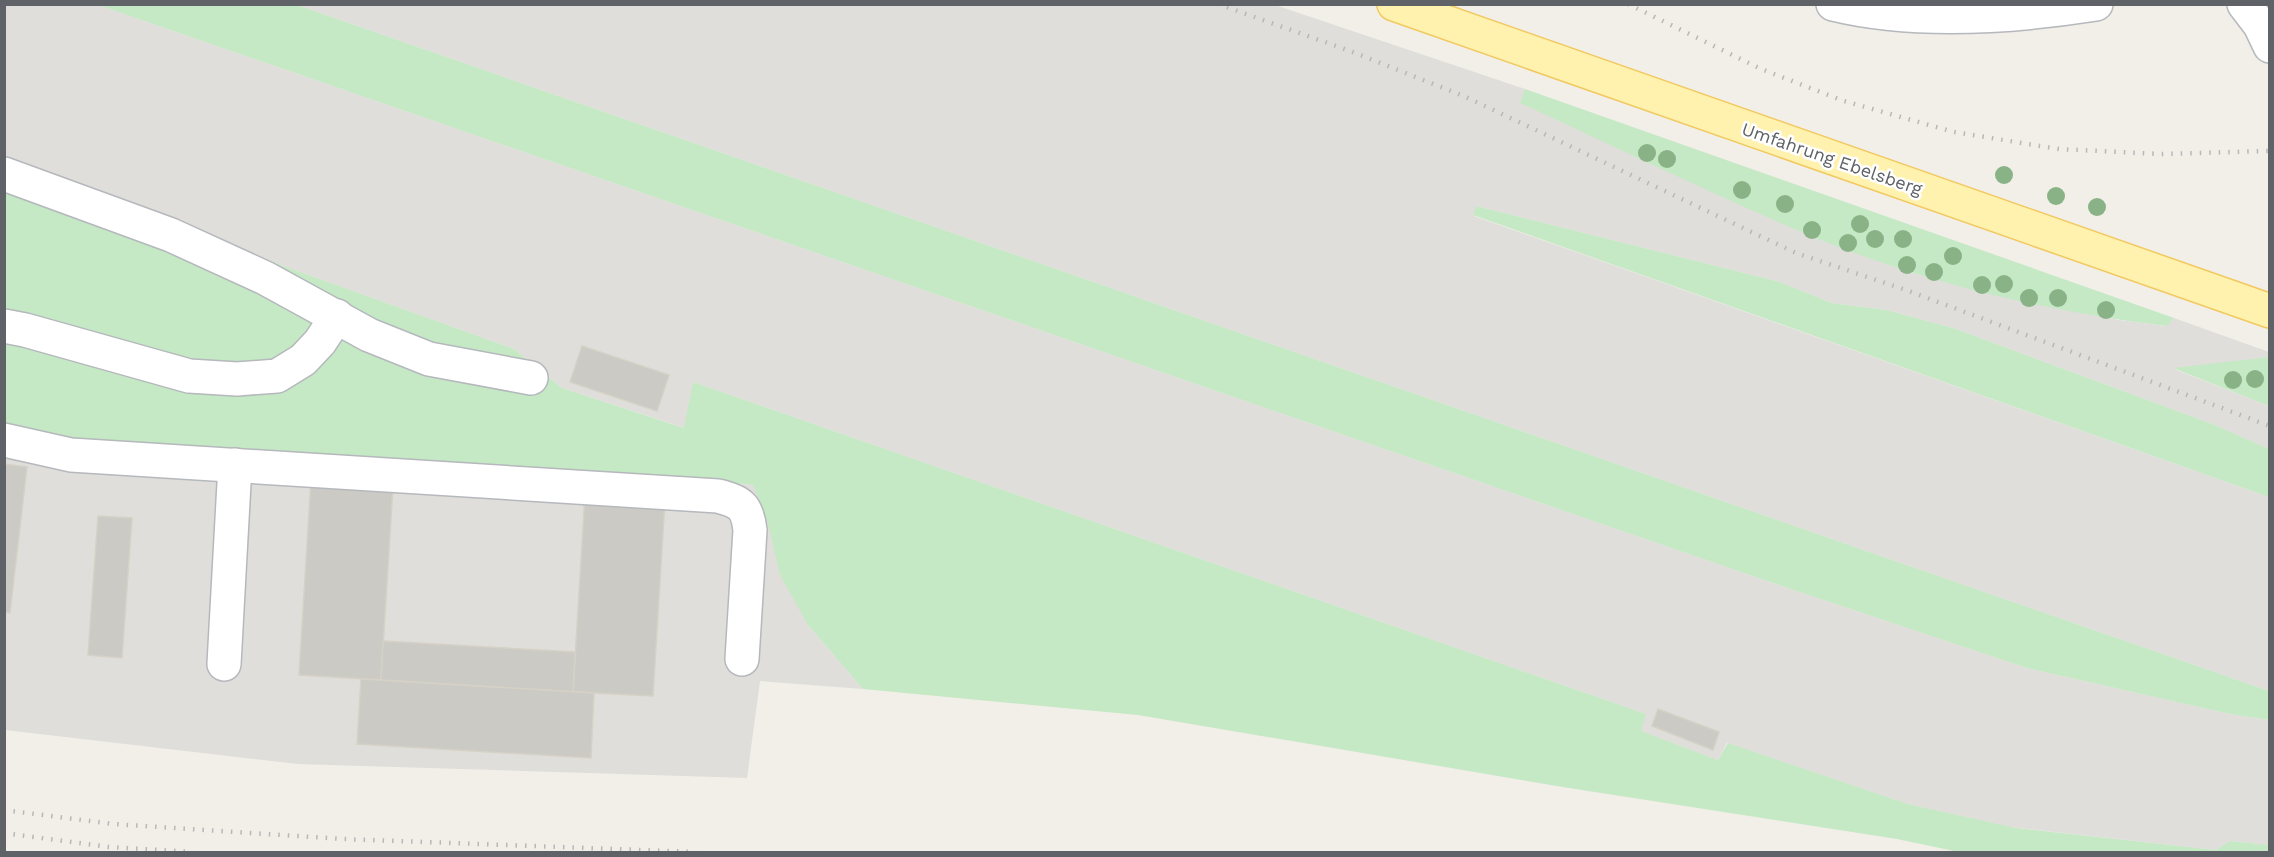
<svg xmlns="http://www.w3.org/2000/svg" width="2274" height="857" viewBox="0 0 2274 857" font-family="'Work Sans',sans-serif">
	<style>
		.industrial { fill: #e0deda }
		.green { fill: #c5e8c5 }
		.building { fill: #cccac5; stroke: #d6d1c6; stroke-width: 1.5 }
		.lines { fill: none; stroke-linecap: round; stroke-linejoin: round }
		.minor-casing { stroke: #b5b8bc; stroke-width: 36 }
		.major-casing { stroke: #f2c960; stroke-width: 36 }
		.minor { stroke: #fff; stroke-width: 33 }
		.major { stroke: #fff2af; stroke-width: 33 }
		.rail { stroke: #b6b7b8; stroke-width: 4.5; stroke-dasharray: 1.5 8; stroke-linecap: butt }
		.tree { fill: #89b387 }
		.labels { text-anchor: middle; stroke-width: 5; stroke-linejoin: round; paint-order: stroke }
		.street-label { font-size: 18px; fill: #5f6368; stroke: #fff }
	</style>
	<rect width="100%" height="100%" fill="#f1efe8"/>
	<g class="industrial">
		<polygon points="5,5 98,5 1770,582 2027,668 2230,714 2269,720 2269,845 2230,841 2216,850 2010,827 1908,804 1727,743 1718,760 1640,731 1646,714 693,382 685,428 562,388 514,349 181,229 5,168"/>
		<polygon points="297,5 1275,5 1525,89 1521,103 1807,234 1910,272 2031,303 2119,320 2166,326 2174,318 2269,352 2269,357 2174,369 2269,406 2269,449 2215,425 1956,329 1887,310 1831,303 1780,282 1476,206 1474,216 2269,497 2269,691"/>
		<polygon points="70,437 106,443 676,476 754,485 808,625 863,689 760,681 747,778 298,764 5,730 4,454 68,466"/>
	</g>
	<g class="green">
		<polygon points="98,5 297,5 2269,691 2269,720 2230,714 2027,668 1770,582"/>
		<path d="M 1525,89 L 2174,318 L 2167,326 C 2045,312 1918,281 1806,234 C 1710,193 1615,147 1520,103 Z"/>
		<polygon points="4,168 181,229 514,349 562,388 684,428 693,382 1646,714 1641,731 1718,760 1728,743 1908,804 2016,828 2216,850 2230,841 2269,845 2269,852 1959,852 1897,839 1569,788 1138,715 863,689 808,625 780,575 768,523 753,485 676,476 347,459 106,443 21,430 5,424"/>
		<polygon points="1476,206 1780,282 1831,303 1887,310 1956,329 2215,425 2269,449 2269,497 1473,215"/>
		<polygon points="2269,357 2269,406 2173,368"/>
	</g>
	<g class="building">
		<polygon points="582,346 669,375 657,411 570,382"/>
		<polygon points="4,464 27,467 10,613 4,612"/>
		<polygon points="311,480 393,486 381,680 299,675"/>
		<polygon points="585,495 665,500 653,696 573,692"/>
		<polygon points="98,516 132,518 122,658 88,655"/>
		<polygon points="383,641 575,652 573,692 381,680"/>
		<polygon points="361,679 594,693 591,758 357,744"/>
		<polygon points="1658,709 1719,732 1713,750 1652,726"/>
	</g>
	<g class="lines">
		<g class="minor-casing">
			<g id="minor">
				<path d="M 1833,4 C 1915,24 2013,17 2096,4"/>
				<polyline points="2244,4 2260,25 2270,46"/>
				<polyline points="4,174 171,235 265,278 369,335 429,359 531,378"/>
				<polyline points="4,326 25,330 189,376 237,379 277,376 303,360 320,342 337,316"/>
				<path d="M 4,440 L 71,455 L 718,496 C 741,502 747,506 750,530 L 742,659"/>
				<polyline points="224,664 235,465"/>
			</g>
		</g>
		<g class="major-casing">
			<polyline id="major" points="1394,4 2270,311"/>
		</g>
		<use href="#minor" class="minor"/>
		<use href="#major" class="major"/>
		<g class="rail">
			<polyline points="1218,4 1350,51 1466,97 1796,253 1906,290 2270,426"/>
			<polyline points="1628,4 1761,69 1844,101 1954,132 2059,149 2160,154 2270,151"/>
			<polyline points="4,810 113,824 343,839 696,852"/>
			<polyline points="4,833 109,847 193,852"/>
		</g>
	</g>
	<g class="tree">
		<circle cx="1647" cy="153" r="9"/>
		<circle cx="1667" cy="159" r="9"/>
		<circle cx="2004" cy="175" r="9"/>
		<circle cx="1742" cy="190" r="9"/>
		<circle cx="2056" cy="196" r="9"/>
		<circle cx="1785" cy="204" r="9"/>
		<circle cx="2097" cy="207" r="9"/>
		<circle cx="1860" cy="224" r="9"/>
		<circle cx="1812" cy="230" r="9"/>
		<circle cx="1875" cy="239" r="9"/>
		<circle cx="1903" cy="239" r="9"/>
		<circle cx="1848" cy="243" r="9"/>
		<circle cx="1953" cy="256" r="9"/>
		<circle cx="1907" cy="265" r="9"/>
		<circle cx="1934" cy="272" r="9"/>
		<circle cx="2004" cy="284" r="9"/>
		<circle cx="1982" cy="285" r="9"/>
		<circle cx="2029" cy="298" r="9"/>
		<circle cx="2058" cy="298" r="9"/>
		<circle cx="2106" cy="310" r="9"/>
		<circle cx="2255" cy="379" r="9"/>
		<circle cx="2233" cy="380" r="9"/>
	</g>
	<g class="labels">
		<g class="street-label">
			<text transform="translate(1832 159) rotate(19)" y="6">Umfahrung Ebelsberg</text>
		</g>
	</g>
	<rect width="2274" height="857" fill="none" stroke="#5f6368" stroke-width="12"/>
</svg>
